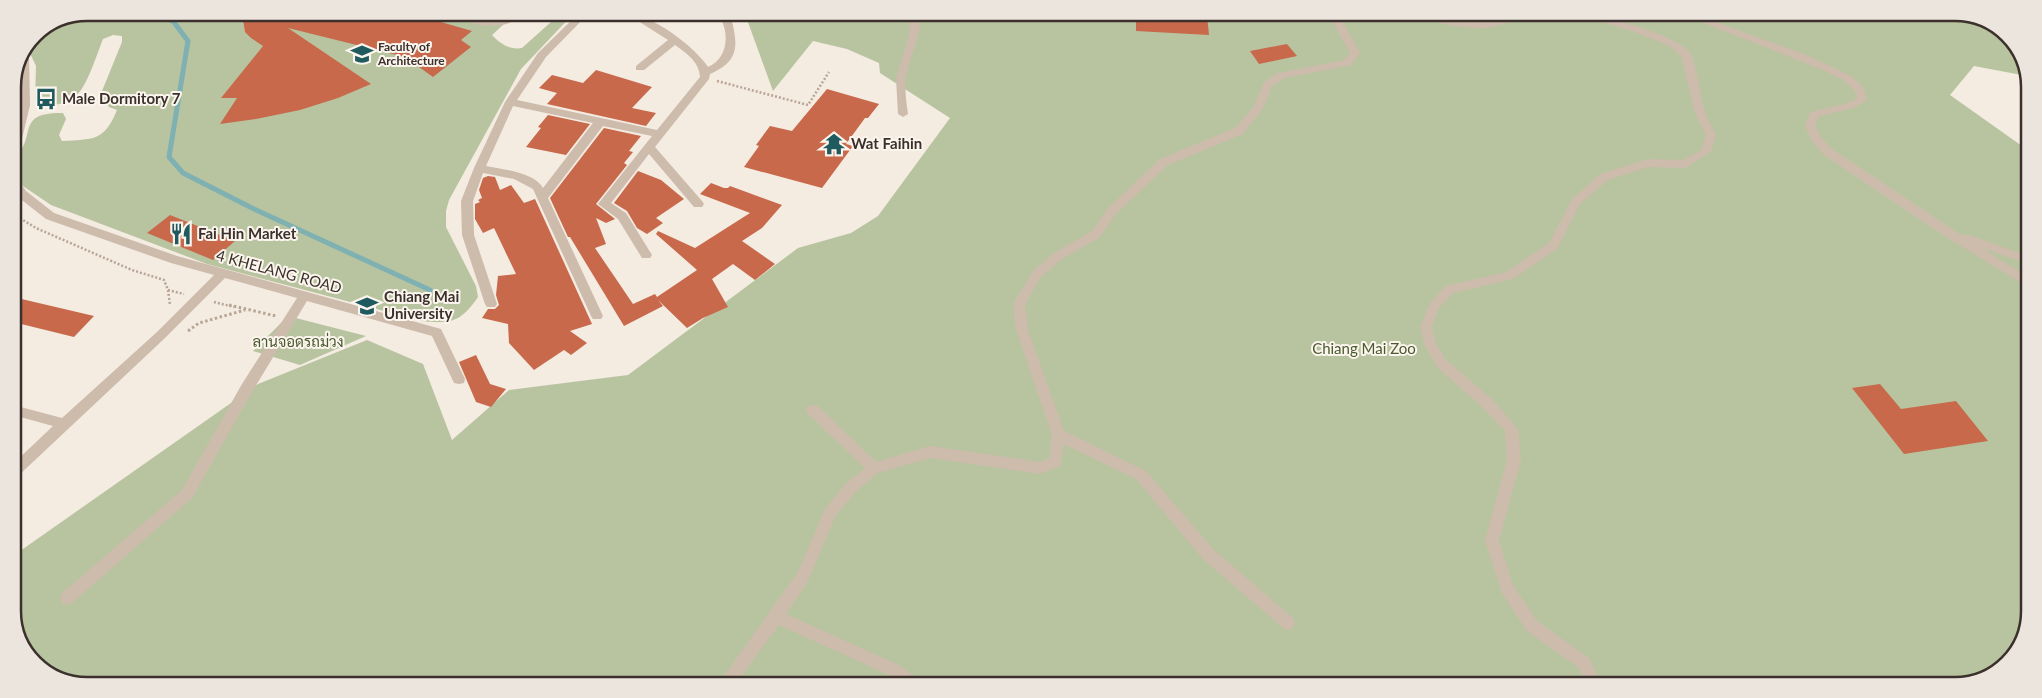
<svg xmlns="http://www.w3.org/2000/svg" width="2042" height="698" viewBox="0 0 2042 698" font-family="Lato,Sarabun,sans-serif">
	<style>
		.green { fill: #b8c4a0 }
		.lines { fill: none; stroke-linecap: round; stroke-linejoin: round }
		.stream { stroke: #7fb0b2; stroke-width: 5 }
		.building { fill: #c8694b }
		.path-far1 { stroke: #b9a596; stroke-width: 2.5; stroke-dasharray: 2 2; stroke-linecap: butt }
		.path { stroke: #b9a596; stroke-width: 3; stroke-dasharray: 2.5 2.5; stroke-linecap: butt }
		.minor { fill: #cdbbac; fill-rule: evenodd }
		.labels { text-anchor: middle; stroke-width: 4; stroke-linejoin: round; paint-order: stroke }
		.far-poi-label { font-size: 12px; font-weight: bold; fill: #3b302b; stroke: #fbf5ee; text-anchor: start }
		.poi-label { font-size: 15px; font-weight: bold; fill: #3b302b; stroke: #fbf5ee; text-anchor: start }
		.street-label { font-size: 15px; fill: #3b302b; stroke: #fbf5ee }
		.park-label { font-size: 15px; fill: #4a5a2e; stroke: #fbf5ee }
		.rim { fill: none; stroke: #3b302b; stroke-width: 2.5 }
	</style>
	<rect width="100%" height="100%" fill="#f4ebe1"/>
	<g class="green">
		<path d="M 87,13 L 516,13 L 492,35 C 500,44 510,50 522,48 L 561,13 L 574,13 L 521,69 L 449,200 L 446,211 L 446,227 L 476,286 L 478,297 C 461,322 451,324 422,321 L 207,264 L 51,205 L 17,182 L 13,176 L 13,159 C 39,138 13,112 63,113 L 66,119 L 59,135 L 62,141 C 93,139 104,142 117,110 L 109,107 L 101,97 L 102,91 L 122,42 L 122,36 L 113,35 L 103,39 C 97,54 90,77 81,90 C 71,104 48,110 35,100 L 36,66 L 28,49 L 34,34 Z"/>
		<polygon points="745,14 1979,16 2014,41 2027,76 1974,66 1950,95 2029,151 2026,635 2000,670 1955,685 63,682 28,657 13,616 13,556 258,384 367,340 423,364 452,440 509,390 628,375 798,248 851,233 878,216 950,118 880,73 879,63 847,49 813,41 773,91"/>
		<polygon points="288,316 366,336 300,365 253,351"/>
	</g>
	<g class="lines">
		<polyline class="stream" points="151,13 173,21 188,41 169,157 183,173 254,209 430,290"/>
	</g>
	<g class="building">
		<polygon points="242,13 410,13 472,31 461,40 471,47 433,77 405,57 288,28 371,84 338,98 300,110 256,119 220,124 237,98 221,98 263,46 251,38 245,32"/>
		<polygon points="1136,15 1207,15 1209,35 1136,31"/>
		<polygon points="1287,44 1297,56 1259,64 1250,51"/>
		<polygon points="596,70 652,87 632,108 656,113 646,126 547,104 557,93 539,88 552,75 583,83"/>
		<polygon points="827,89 879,104 868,118 865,118 846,144 853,146 822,188 744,167 759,146 756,145 770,126 792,131"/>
		<polygon points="548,115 590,124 566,155 526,147 541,128 538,127"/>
		<polygon points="604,128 641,136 629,151 633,152 624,163 627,165 596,204 615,219 606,223 596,218 606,244 595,248 633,304 655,294 657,297 697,270 656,234 658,231 695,248 750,213 700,194 711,183 724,188 728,188 730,186 782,205 762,228 742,241 775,264 755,280 733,264 712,279 728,307 703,318 687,328 658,300 663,306 624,326 570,237 568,237 550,198"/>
		<polygon points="638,171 661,180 684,199 656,218 663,223 647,234 637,228 627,211 614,203"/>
		<polygon points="488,176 495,177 500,190 511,185 524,203 535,199 592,324 570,331 587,343 571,355 564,350 534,370 509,343 508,324 482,318 488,309 495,309 499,305 496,295 498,276 516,274 494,228 483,233 475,219 475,204 480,202 478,200 482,198 479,190 483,178"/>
		<polygon points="170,215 235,241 213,260 147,233"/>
		<polygon points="13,297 94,316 74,337 13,322"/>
		<polygon points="476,355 490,384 506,389 491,407 476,402 459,362"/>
		<polygon points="1880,384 1901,409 1956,401 1988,441 1904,454 1852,388"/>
	</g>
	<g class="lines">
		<g class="path-far1">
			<polyline points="717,81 808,105 829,72"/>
			<polyline points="13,214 36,228 132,270 164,280 168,290 170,305"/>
			<polyline points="168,290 184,294"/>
			<polyline points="214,302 234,307"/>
		</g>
		<g class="path">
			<polyline points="229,305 276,316"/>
			<polyline points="188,331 199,323 245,310"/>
		</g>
		<g class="minor">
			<path d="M 453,13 C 469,13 480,20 494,20 C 506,20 511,13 526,13 C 507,31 473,29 453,13 Z"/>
			<path d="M 578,14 L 588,14 L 546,57 L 517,100 L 657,130 L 700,77 C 699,61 686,53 675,45 L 644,70 L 636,70 L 636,66 L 668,40 L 627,14 C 652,14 695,47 708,67 C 729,58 730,31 718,14 L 728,14 L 731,17 C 738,45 740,61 710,74 L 709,79 L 655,147 L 702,201 L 704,204 L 702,207 L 694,207 L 649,154 L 611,203 L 626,213 L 652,255 L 650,258 L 642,258 L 618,219 L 598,204 L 652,136 L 603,126 L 548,198 L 603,316 L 601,319 L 593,319 L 591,316 L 533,189 L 514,179 L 483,173 L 473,201 L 474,235 L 497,304 L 495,307 L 487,307 L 485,304 L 462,235 L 461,201 L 474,168 L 505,102 L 538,53 ZM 513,106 L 593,123 L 543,188 C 535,173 502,169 486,166 Z"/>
			<path d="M 910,14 L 920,14 C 922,36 912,51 907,71 C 904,85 906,100 908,114 L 903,117 L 898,114 L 896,78 L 909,35 Z"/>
			<polygon points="1329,15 1339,15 1360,53 1351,65 1285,78 1272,86 1264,107 1243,134 1168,165 1115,215 1100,237 1062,259 1041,277 1025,304 1028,330 1064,431 1146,471 1213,549 1293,618 1295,623 1293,628 1288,630 1283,628 1203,559 1136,479 1064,444 1060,466 1040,474 930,458 878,473 856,491 835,517 808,581 786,614 901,666 916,678 919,683 899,683 891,676 779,625 736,683 719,683 798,572 825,509 846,483 865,468 808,414 806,410 808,406 813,405 818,406 876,462 930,446 1040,462 1049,459 1052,435 1016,330 1013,304 1033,271 1054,253 1092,231 1107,209 1160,159 1235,128 1254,106 1264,82 1278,73 1344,60 1350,53"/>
			<polygon points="1410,15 1431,15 1460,21 1488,22 1518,15 1537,15 1488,28 1460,27 1415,18"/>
			<path d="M 1588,16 C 1608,16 1680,36 1691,54 C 1697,66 1700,96 1705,111 C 1707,119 1712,127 1716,135 L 1711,152 L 1685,168 L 1648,167 L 1608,180 L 1580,204 L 1557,249 L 1513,279 L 1453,293 L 1439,308 L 1432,327 L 1436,343 L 1445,359 L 1493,400 L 1518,429 L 1521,460 L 1499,541 L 1513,585 L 1537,621 L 1589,658 L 1602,685 L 1586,685 L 1579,668 L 1527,631 L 1502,593 L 1485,541 L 1507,460 L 1505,431 L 1483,408 L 1437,367 L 1424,344 L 1420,327 L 1430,303 L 1445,286 L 1506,272 L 1549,243 L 1572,199 L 1600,174 L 1648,159 L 1683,160 L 1701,150 L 1706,135 L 1695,113 L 1681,56 L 1670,46 L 1629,30 L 1589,18 Z"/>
			<polygon points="1686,16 1699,16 1807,55 1851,76 1864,88 1867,100 1854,108 1819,116 1815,126 1820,136 1832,149 1961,235 1969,235 2028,256 2028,264 1982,248 2028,277 2028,287 1943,235 1824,155 1812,141 1805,126 1810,112 1844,104 1857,99 1855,91 1843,80 1823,70"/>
			<path d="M 25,54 L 29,57 L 30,105 L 18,156 L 13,160 C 11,138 18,125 20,105 C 22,84 16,75 25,54 Z"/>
			<polygon points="13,177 17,178 26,191 54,213 177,256 441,329 465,379 464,383 459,384 454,383 432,336 307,301 252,392 192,498 72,603 67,605 62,603 60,598 62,593 182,490 242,384 297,298 225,278 165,338 18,476 13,478 13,464 53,426 13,415 13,405 62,418 157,332 214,275 171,263 46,219 18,197 13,189"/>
		</g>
	</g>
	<defs>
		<g id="university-bare" transform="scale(1.725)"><path d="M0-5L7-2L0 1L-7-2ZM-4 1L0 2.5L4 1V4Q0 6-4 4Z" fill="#1f5a5e" stroke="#fbf5ee" stroke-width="2.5" paint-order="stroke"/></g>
		<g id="bus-bare" transform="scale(1.725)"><path d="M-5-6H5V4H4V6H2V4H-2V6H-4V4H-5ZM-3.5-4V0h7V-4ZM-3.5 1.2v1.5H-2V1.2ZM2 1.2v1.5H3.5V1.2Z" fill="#1f5a5e" stroke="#fbf5ee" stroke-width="2.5" paint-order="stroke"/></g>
		<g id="temple-bare" transform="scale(1.725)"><path d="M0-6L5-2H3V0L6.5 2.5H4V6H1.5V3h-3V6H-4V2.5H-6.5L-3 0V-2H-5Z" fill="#1f5a5e" stroke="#fbf5ee" stroke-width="2.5" paint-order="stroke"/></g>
		<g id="restaurant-bare" transform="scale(1.725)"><path d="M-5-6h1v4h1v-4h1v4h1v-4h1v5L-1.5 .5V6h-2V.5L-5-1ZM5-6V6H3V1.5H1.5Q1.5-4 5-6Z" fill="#1f5a5e" stroke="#fbf5ee" stroke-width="2.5" paint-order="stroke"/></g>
	</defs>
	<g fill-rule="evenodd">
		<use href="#university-bare" x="362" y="54"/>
		<use href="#bus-bare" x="46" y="99"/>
		<use href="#temple-bare" x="834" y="144"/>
		<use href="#restaurant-bare" x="181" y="234"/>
		<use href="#university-bare" x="367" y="306"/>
	</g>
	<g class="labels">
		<g class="far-poi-label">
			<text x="378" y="51">Faculty of<tspan x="378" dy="14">Architecture</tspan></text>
		</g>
		<g class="poi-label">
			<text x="62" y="104">Male Dormitory 7</text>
			<text x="851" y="149">Wat Faihin</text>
			<text x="198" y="239">Fai Hin Market</text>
			<text x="384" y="302">Chiang Mai<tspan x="384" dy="17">University</tspan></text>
		</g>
		<g class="street-label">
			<text transform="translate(279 272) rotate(15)" y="5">4 KHELANG ROAD</text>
		</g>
		<g class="park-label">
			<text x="298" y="347">ลานจอดรถม่วง</text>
			<text x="1364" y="354">Chiang Mai Zoo</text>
		</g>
	</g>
	<path d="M0 0H2042V698H0ZM87 21H1955A66 66 0 0 1 2021 87V611A66 66 0 0 1 1955 677H87A66 66 0 0 1 21 611V87A66 66 0 0 1 87 21Z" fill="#ece5de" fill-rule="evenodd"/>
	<path class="rim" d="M87 21H1955A66 66 0 0 1 2021 87V611A66 66 0 0 1 1955 677H87A66 66 0 0 1 21 611V87A66 66 0 0 1 87 21Z"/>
</svg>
